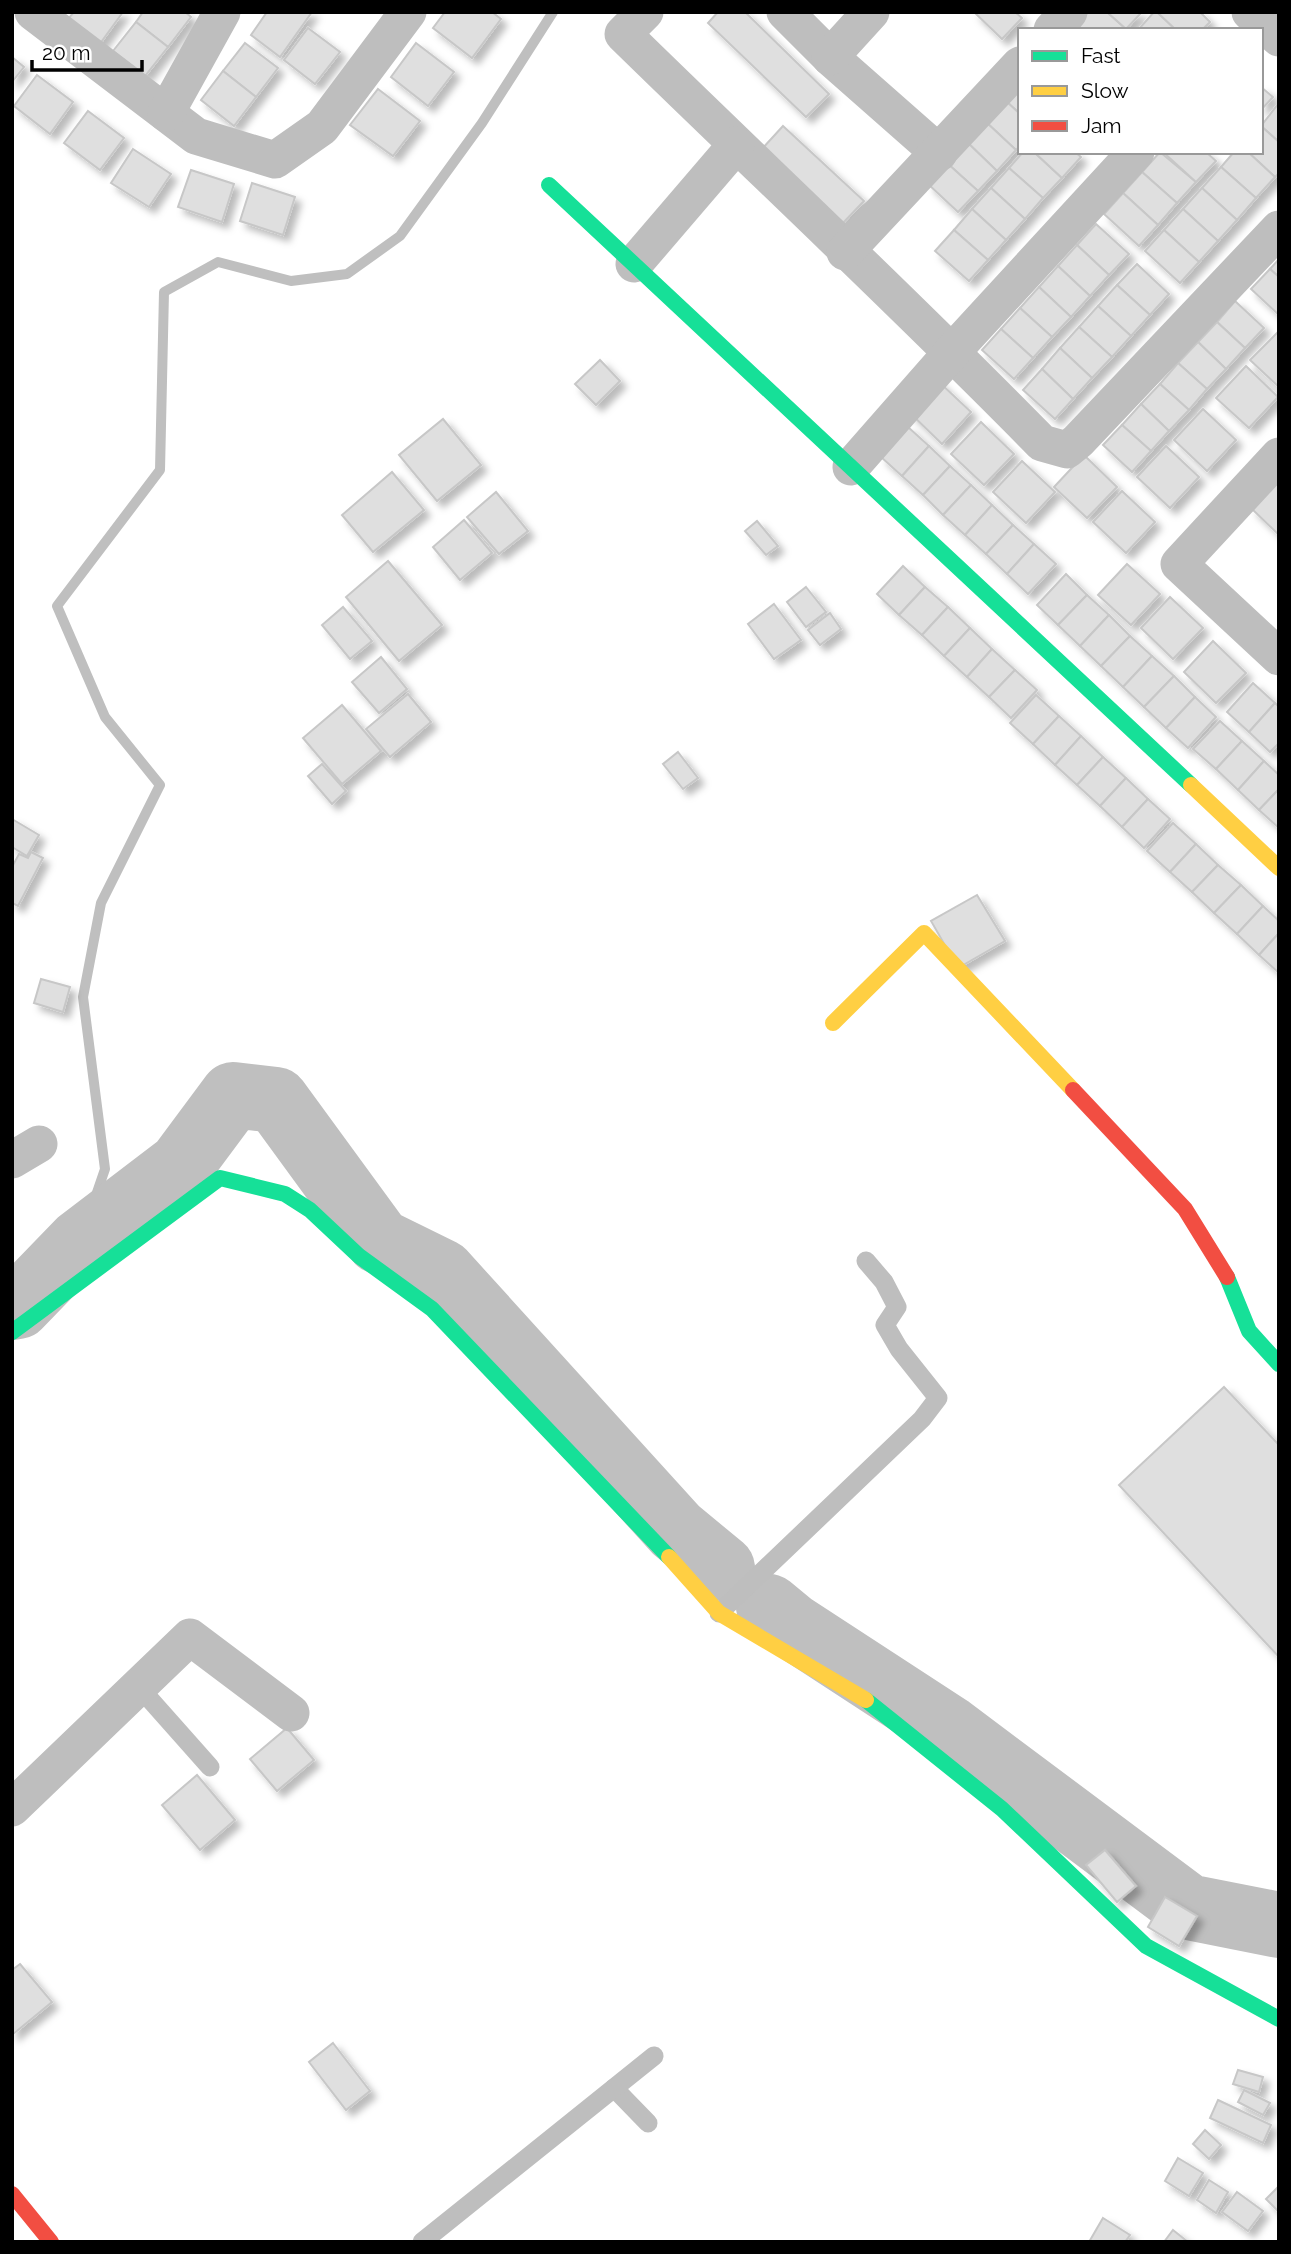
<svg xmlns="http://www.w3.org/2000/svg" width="1291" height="2254" viewBox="0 0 1291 2254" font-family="Raleway,sans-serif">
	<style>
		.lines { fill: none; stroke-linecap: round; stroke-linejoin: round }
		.stream { stroke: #bfbfbf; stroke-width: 10 }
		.river { stroke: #bfbfbf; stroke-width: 66 }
		.building { fill: #dfdfdf; stroke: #c7c7c7; stroke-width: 2; filter: url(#shadow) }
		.lane { stroke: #bebebe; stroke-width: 19 }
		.street { stroke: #bebebe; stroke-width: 37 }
		.fast { stroke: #16e098; stroke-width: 16 }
		.slow { stroke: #ffcf43; stroke-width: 16 }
		.jam { stroke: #f24e42; stroke-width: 16 }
	</style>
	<defs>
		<filter id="shadow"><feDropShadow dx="6" dy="6" stdDeviation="3.5" flood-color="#0004"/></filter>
	</defs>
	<rect width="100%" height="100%" fill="#fff"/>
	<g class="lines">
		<polyline class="stream" points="80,1242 105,1169 83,997 101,903 160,785 105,717 57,606 160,470 164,292 218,262 291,281 347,274 400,236 482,123 553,12"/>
		<g class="river">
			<polyline points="12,1307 18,1306 80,1242 181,1165 233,1095 276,1100 379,1241 442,1272 676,1530 722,1568"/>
			<polyline points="769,1607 792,1626 950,1729 1188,1907 1279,1925"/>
		</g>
	</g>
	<g class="building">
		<polygon points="74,12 123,12 99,45 67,20"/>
		<polygon points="143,12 185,12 191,17 168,47 136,22"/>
		<polygon points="267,12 312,12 280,57 251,35"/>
		<polygon points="445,12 492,12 501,19 472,58 433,28"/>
		<polygon points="718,12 745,12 829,94 806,117 708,23"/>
		<polygon points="974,12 1015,12 1022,18 1002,39"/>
		<polygon points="1088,12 1107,12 1126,29 1083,30 1077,24"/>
		<polygon points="1107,12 1142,12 1126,29"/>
		<polygon points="1154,12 1157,12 1176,30 1138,30"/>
		<polygon points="1157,12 1200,12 1210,22 1202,30 1176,30"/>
		<polygon points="136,22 168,47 145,76 113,51"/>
		<polygon points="308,28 340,52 315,84 284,60"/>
		<polygon points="245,43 278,68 256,97 223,71"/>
		<polygon points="416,43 454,72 428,106 391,77"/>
		<polygon points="12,57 24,67 12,82"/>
		<polygon points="223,71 256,97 234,126 201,100"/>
		<polygon points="37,75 73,102 50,134 14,106"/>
		<polygon points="1020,85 1020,114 1006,101"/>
		<polygon points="1261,87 1273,97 1261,110"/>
		<polygon points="378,89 420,121 393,156 350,125"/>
		<polygon points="1006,101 1020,114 1020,146 1016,150 986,122"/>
		<polygon points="1279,103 1279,142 1261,126"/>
		<polygon points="88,111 124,138 100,170 64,143"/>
		<polygon points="986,122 1016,150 997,171 967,142"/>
		<polygon points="783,126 864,201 841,225 761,150"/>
		<polygon points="1261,126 1279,142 1279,173 1275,177 1248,152 1261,152"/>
		<polygon points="967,142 997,171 978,191 947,163"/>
		<polygon points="133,149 171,174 149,207 111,183"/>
		<polygon points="1023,152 1034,152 1062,178 1043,198 1009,168"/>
		<polygon points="1034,152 1075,152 1081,157 1062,178"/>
		<polygon points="1160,152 1196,182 1177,203 1142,172"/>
		<polygon points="1163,152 1206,152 1216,161 1196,182"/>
		<polygon points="1234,152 1248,152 1275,177 1256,198 1221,167"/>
		<polygon points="947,163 978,191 958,212 928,184"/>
		<polygon points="1221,167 1256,198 1237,220 1202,188"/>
		<polygon points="1009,168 1043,198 1025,219 991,188"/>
		<polygon points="191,170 234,184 222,222 178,207"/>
		<polygon points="1142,172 1177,203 1158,225 1123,193"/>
		<polygon points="252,183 295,197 283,235 240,221"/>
		<polygon points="991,188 1025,219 1006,240 972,209"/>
		<polygon points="1202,188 1237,220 1218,241 1183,209"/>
		<polygon points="1123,193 1158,225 1139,246 1104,214"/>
		<polygon points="972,209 1006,240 988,260 954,230"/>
		<polygon points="1183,209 1218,241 1199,262 1164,230"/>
		<polygon points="1096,224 1129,254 1109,275 1077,245"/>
		<polygon points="954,230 988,260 969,281 935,251"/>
		<polygon points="1164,230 1199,262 1180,283 1145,251"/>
		<polygon points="1077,245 1109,275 1090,296 1058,266"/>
		<polygon points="1279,259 1279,277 1270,269"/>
		<polygon points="1137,264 1169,294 1150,315 1117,285"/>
		<polygon points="1058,266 1090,296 1071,317 1039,287"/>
		<polygon points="1270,269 1279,277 1279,315 1251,289"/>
		<polygon points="1117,285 1150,315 1131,336 1098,306"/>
		<polygon points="1039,287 1071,317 1052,337 1020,308"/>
		<polygon points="1235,301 1264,328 1245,348 1217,322"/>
		<polygon points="1098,306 1131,336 1112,357 1079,327"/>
		<polygon points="1020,308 1052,337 1033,358 1001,329"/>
		<polygon points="1217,322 1245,348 1226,369 1198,342"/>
		<polygon points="1079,327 1112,357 1092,378 1060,348"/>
		<polygon points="1001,329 1033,358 1014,379 982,350"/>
		<polygon points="1279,331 1279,387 1250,360"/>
		<polygon points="1198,342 1226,369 1207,389 1178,363"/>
		<polygon points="1060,348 1092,378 1073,399 1042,369"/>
		<polygon points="600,360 620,381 596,405 575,384"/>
		<polygon points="1178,363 1207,389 1189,410 1160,384"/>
		<polygon points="1246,366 1278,397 1249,428 1216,398"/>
		<polygon points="1042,369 1073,399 1055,419 1023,390"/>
		<polygon points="938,381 971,412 942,444 909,412"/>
		<polygon points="1160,384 1189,410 1169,431 1141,404"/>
		<polygon points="1141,404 1169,431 1151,451 1122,425"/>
		<polygon points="1203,409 1236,440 1207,471 1174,440"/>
		<polygon points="443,419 481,465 437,501 399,455"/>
		<polygon points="981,422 1014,454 984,485 951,454"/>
		<polygon points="1122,425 1151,451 1132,472 1103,445"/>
		<polygon points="908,427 929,446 902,476 881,457"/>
		<polygon points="929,446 950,466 923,495 902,476"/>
		<polygon points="1166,446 1199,477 1170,508 1137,477"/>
		<polygon points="1084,455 1117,487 1087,518 1054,487"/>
		<polygon points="1022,461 1055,492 1026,523 993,492"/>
		<polygon points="950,466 971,485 943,515 923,495"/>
		<polygon points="392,472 424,510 373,552 342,515"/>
		<polygon points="1279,481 1279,535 1251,508"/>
		<polygon points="971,485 992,505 965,535 943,515"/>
		<polygon points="1122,491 1155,522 1126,553 1093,522"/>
		<polygon points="496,492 528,531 499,554 467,517"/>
		<polygon points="992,505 1013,525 986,554 965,535"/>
		<polygon points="464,520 492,553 460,580 433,547"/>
		<polygon points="757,521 778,546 766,555 745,531"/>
		<polygon points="1013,525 1034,544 1007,574 986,554"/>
		<polygon points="1034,544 1056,564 1028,594 1007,574"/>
		<polygon points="388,561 442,625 399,661 346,597"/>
		<polygon points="1127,564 1160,594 1131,625 1098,595"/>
		<polygon points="903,566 925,587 899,615 877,594"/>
		<polygon points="1066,574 1087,595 1058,625 1037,605"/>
		<polygon points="806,587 826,612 806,627 787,602"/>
		<polygon points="925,587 948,607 922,635 899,615"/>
		<polygon points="1087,595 1109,615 1080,646 1058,625"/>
		<polygon points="1170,597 1203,628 1173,659 1141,628"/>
		<polygon points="774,604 801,640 774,659 748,624"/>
		<polygon points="343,607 372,641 350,659 322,625"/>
		<polygon points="948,607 970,628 944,656 922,635"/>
		<polygon points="830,613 841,629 820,645 808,630"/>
		<polygon points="1109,615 1130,636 1101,666 1080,646"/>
		<polygon points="970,628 992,649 967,677 944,656"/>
		<polygon points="1130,636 1152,656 1123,687 1101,666"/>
		<polygon points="1213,641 1246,673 1216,703 1184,672"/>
		<polygon points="992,649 1015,670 989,697 967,677"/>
		<polygon points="1152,656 1174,676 1144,707 1123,687"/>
		<polygon points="381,657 407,689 379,713 352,682"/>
		<polygon points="1015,670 1037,690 1011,718 989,697"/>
		<polygon points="1174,676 1195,697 1166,728 1144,707"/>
		<polygon points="1253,683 1275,703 1249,732 1227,712"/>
		<polygon points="408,694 431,722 390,757 366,729"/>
		<polygon points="1036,695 1059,716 1033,744 1010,723"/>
		<polygon points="1195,697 1216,717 1188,748 1166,728"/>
		<polygon points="1275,703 1279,707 1279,743 1270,752 1249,732"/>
		<polygon points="342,705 381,751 342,784 303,738"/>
		<polygon points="1059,716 1081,736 1055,765 1033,744"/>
		<polygon points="1220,721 1242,741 1216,769 1193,749"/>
		<polygon points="1081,736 1103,757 1077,785 1055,765"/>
		<polygon points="1242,741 1264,761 1238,790 1216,769"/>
		<polygon points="678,752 698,778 683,789 663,764"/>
		<polygon points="1103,757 1126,778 1100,806 1077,785"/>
		<polygon points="1264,761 1279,775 1279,789 1259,810 1238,790"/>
		<polygon points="322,764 346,791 332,804 308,776"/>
		<polygon points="1126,778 1148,799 1122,827 1100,806"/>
		<polygon points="1279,789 1279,828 1259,810"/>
		<polygon points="1148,799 1170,819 1144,848 1122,827"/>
		<polygon points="12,819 39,835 27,856 12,847"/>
		<polygon points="1173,823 1196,844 1170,872 1147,851"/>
		<polygon points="1196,844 1218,865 1192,892 1170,872"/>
		<polygon points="31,852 43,858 18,906 12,903 12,867 19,854 28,858"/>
		<polygon points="1218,865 1241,885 1214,913 1192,892"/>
		<polygon points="1241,885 1263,906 1237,934 1214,913"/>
		<polygon points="977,895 1005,941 958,968 931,921"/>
		<polygon points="1263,906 1279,921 1279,933 1259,955 1237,934"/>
		<polygon points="1279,933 1279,973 1259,955"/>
		<polygon points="41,979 70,987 63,1012 34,1003"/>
		<polygon points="1224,1387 1279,1445 1279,1657 1119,1485"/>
		<polygon points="287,1728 314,1760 277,1791 250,1759"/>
		<polygon points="197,1775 235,1820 200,1850 162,1805"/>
		<polygon points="1105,1850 1136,1886 1117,1902 1086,1865"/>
		<polygon points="1165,1897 1197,1916 1179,1946 1148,1927"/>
		<polygon points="20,1964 52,2002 12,2035 12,1970"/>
		<polygon points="333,2043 370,2091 346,2110 309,2062"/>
		<polygon points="1238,2070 1263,2077 1259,2092 1233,2084"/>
		<polygon points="1244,2090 1270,2103 1263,2115 1238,2102"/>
		<polygon points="1218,2100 1271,2125 1263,2143 1210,2118"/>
		<polygon points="1205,2130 1221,2145 1209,2159 1193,2144"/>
		<polygon points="1178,2158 1203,2173 1189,2196 1165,2181"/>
		<polygon points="1209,2180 1228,2192 1216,2213 1197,2200"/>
		<polygon points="1279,2186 1279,2212 1266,2199"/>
		<polygon points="1237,2192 1263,2211 1248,2231 1222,2212"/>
		<polygon points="1103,2218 1130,2235 1125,2242 1089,2242"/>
		<polygon points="1173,2230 1188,2242 1164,2242"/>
	</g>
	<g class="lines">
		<g class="lane">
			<polyline points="719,1613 922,1419 938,1398 899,1349 885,1325 897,1307 884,1282 866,1261"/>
			<polyline points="139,1687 210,1767"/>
			<polyline points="614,2088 648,2123"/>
			<polyline points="422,2242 654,2056"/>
		</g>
		<g class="street">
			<polyline points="33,12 196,136 275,160 322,127 408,12"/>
			<path d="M 645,12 L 623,34 C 762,170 905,303 1042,443 L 1067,450 L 1078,441 L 1279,229"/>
			<polyline points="785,12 830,57 939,153"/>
			<polyline points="1250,12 1279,38"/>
			<polyline points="1052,30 1069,12"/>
			<polyline points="830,57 871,12"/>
			<polyline points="166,113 222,12"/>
			<polyline points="845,252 1020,65"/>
			<polyline points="634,264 736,145"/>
			<polyline points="1279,456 1179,564 1279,657"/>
			<polyline points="851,467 952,352 1136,152"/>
			<polyline points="12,1160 39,1144"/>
			<polyline points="12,1808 190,1637 291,1713"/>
		</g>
		<g class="fast">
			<polyline points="549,185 1191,785"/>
			<polyline points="1227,1277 1249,1331 1279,1364"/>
			<polyline points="12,1332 220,1178 285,1194 310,1210 359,1256 432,1309 669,1557"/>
			<polyline points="866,1700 1002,1809 1146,1946 1279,2019"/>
		</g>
		<g class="slow">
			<polyline points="1191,785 1279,868"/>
			<polyline points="833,1023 924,933 1073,1090"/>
			<polyline points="669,1557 719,1613 866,1700"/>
		</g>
		<g class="jam">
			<polyline points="1073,1090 1185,1209 1227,1277"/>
			<polyline points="12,2194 51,2242"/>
		</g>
	</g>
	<rect width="1291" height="2254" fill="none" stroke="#000000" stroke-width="28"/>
	<rect x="1018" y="28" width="245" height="126" fill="#ffffff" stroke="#999999" stroke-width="2"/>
	<rect x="1032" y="51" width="35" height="10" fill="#16e098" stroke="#999999" stroke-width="2"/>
	<text x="1081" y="63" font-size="21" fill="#000000">Fast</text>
	<rect x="1032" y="86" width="35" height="10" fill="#ffcf43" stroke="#999999" stroke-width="2"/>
	<text x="1081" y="98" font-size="21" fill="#000000">Slow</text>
	<rect x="1032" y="121" width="35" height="10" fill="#f24e42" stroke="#999999" stroke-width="2"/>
	<text x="1081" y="133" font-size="21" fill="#000000">Jam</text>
	<path d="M32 60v10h110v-10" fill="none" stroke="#000000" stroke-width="3.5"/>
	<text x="42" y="60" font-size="21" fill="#000000" stroke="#ffffff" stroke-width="5" paint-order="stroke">20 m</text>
</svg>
